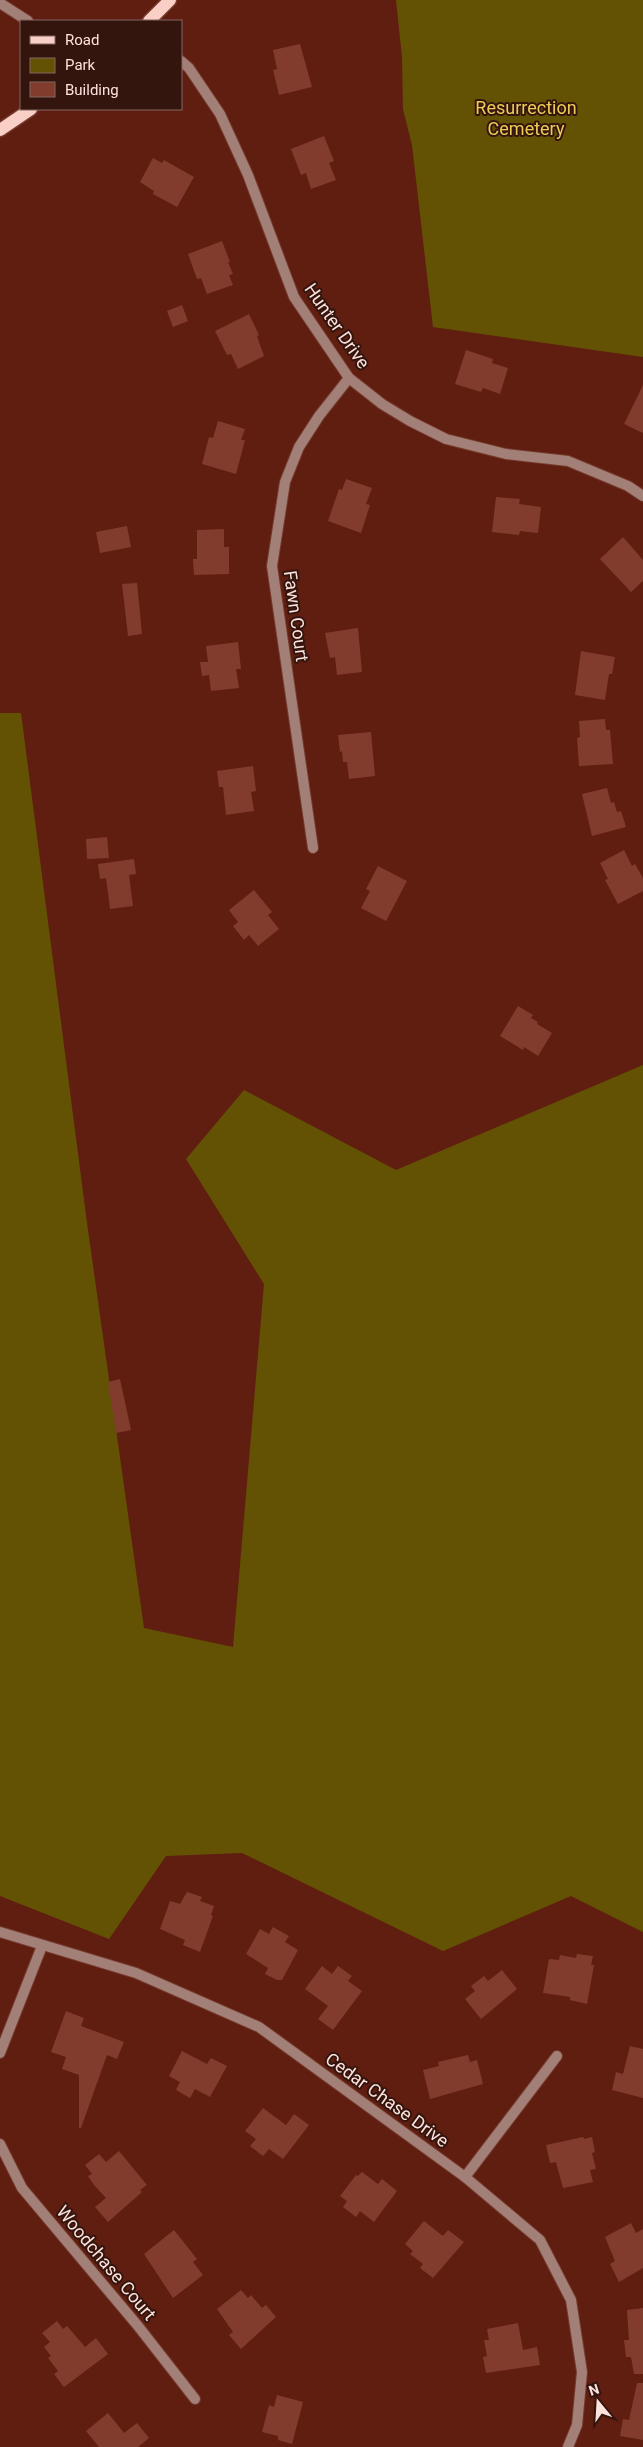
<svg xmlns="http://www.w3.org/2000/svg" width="643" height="2447" viewBox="0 0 643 2447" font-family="Roboto,sans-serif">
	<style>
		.green { fill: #645204 }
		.building { fill: #813c2d }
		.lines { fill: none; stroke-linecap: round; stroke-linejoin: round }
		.minor-casing { stroke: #763a2d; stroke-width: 12 }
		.primary-casing { stroke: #763a2d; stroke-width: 15 }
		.minor { stroke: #a28078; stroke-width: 10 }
		.primary { stroke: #facfc5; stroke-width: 12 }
		.labels { text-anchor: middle; stroke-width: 4; stroke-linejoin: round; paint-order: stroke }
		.park-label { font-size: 18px; fill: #eccc56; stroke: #33150e }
		.street-label { font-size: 18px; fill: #fde3dd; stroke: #33150e }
	</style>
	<rect width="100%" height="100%" fill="#601e10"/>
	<g class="green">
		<polygon points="396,0 643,0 643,357 433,327 412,145 403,109 402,57"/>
		<polygon points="0,713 21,713 87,1223 144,1628 233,1647 264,1284 186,1159 244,1090 396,1170 643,1065 643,1932 571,1896 443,1951 242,1853 166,1856 109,1939 0,1896"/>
	</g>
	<g class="building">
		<polygon points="300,44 312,87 279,95 273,70 277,69 273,50"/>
		<polygon points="324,136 334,161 329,163 336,180 311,189 306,173 301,175 291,149"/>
		<polygon points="153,158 162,163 164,160 194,177 177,207 153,194 154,191 140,182"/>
		<polygon points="222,241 230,262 228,262 233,274 229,275 233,285 207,294 201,278 197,279 188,254"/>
		<polygon points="182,305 188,321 173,327 167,311"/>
		<polygon points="249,314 259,335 257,336 264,356 238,369 231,354 227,355 215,331"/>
		<polygon points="466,350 493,359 492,363 508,368 500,394 483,388 481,392 455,384"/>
		<polygon points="643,385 643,433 624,424"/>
		<polygon points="218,421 245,429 241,440 245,440 236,474 202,464 209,437 213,438"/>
		<polygon points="346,479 372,488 366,504 370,505 361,533 328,521 339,489 342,490"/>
		<polygon points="496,497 520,499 519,504 541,507 538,533 520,531 519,535 492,532"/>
		<polygon points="127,526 131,547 100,553 96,532"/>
		<polygon points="224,529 224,547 229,547 229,574 194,575 193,559 197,559 197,530"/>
		<polygon points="623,537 643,560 643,581 631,592 600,559"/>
		<polygon points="137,583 142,634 128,636 122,584"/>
		<polygon points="358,628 362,672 337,675 335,657 330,658 325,633"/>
		<polygon points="238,642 241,669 236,669 239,688 211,691 209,675 202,676 200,662 208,662 206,646"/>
		<polygon points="581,651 615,657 612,674 609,674 605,700 575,695"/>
		<polygon points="605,719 606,730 610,730 613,764 579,766 577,738 580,737 579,721"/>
		<polygon points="371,732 375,776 349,779 347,762 343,762 342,751 340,752 338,735"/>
		<polygon points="253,766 256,791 251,792 254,811 226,815 223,787 219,787 217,771"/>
		<polygon points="607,788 611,803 614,802 617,812 621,811 626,827 592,836 582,794"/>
		<polygon points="107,837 109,858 87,859 86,839"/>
		<polygon points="624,850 632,866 635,864 643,878 643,891 618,904 605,880 608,879 600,863"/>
		<polygon points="134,859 136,874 129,875 133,906 110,909 106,878 100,879 98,864"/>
		<polygon points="378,866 407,881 386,921 361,908 370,891 366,889"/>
		<polygon points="254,890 272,912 268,915 279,929 258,946 249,935 244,940 233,926 238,922 229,910"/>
		<polygon points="518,1006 533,1015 531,1018 538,1022 537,1024 552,1033 538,1056 524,1047 523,1050 500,1036"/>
		<polygon points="120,1379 131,1430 116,1433 108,1382"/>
		<polygon points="187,1892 202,1897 200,1901 214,1906 211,1915 213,1916 200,1952 183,1945 185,1940 160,1929 170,1901 180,1904"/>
		<polygon points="273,1927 289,1936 285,1942 298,1950 282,1980 277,1980 265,1974 268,1968 246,1954 260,1929 269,1934"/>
		<polygon points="577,1954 593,1956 591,1965 594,1965 587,2004 570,2000 570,1997 543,1993 549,1959 559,1960 560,1955 576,1958"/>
		<polygon points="322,1966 332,1974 338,1966 352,1976 348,1981 362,1991 333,2030 318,2019 328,2006 305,1989"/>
		<polygon points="502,1970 517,1989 481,2019 465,1999 475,1991 471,1986 484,1976 488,1981"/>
		<polygon points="66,2011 84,2018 81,2026 124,2042 117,2059 107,2055 81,2128 79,2128 79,2075 62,2069 66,2057 51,2052"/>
		<polygon points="630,2046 643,2049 643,2098 612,2090 616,2072 623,2074"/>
		<polygon points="182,2051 207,2064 211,2058 227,2066 210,2097 195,2089 190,2098 176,2090 180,2082 169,2076"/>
		<polygon points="468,2055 470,2062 477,2060 483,2084 430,2099 423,2070 439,2066 438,2062"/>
		<polygon points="263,2108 286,2125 294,2114 309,2125 283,2159 269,2149 263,2156 250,2146 256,2139 245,2131"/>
		<polygon points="583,2137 584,2139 592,2137 595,2152 592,2153 596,2169 590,2170 593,2182 563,2188 556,2162 550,2163 546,2145"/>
		<polygon points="119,2151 147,2185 140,2190 142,2192 108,2222 95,2207 106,2198 94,2185 88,2176 92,2174 85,2165 99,2154 106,2162"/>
		<polygon points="362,2172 378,2184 382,2179 397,2191 374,2222 360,2211 356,2217 343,2207 347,2201 340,2196 356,2175 358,2176"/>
		<polygon points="424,2221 443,2236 448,2230 464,2242 433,2278 420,2268 423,2264 410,2254 413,2251 405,2244"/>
		<polygon points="631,2223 636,2233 643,2229 643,2268 619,2282 610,2264 615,2261 605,2237"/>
		<polygon points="174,2230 197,2259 193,2262 203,2275 173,2298 144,2254"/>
		<polygon points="241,2290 248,2298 251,2295 262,2308 266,2305 276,2317 241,2349 229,2335 233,2332 217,2309"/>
		<polygon points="643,2308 643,2374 634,2374 631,2357 626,2357 624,2340 629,2340 627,2310"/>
		<polygon points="57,2321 63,2329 67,2326 85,2347 96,2338 108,2354 64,2387 54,2374 58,2371 48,2358 51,2356 44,2347 50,2342 42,2333"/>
		<polygon points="518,2323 523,2350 537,2347 540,2365 486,2373 483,2357 487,2356 484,2340 489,2340 487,2329"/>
		<polygon points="637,2383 643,2383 643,2440 620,2436 623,2419 629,2420"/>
		<polygon points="277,2395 303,2402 292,2444 278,2440 278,2436 262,2432 269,2405 274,2407"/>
		<polygon points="108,2413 124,2433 137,2423 149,2438 138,2447 99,2447 86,2431"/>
	</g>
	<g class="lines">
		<g class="minor-casing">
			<g id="minor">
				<polyline points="0,3 28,21"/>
				<polyline points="181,61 189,68 220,114 248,175 294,297 349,378 382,404 410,421 446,439 506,454 568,461 628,486 643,496"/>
				<polyline points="313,848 272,566 285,482 299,447 319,416 349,378"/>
				<polyline points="0,1932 136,1973 259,2027 465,2177 540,2240 571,2300 582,2372 577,2425 568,2447"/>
				<polyline points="0,2053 42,1946"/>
				<polyline points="0,2144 22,2188 138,2326 195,2399"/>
				<polyline points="465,2177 557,2056"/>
			</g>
		</g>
		<g class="primary-casing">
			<g id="primary">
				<polyline points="149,21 170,0"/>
				<polyline points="0,130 31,109"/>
			</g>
		</g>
		<use href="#minor" class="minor"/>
		<use href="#primary" class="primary"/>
	</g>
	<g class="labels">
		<g class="park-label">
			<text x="526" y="114">Resurrection<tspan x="526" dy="21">Cemetery</tspan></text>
		</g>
		<g class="street-label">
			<text transform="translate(337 326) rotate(55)" y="6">Hunter Drive</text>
			<text transform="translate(296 616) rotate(82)" y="6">Fawn Court</text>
			<text transform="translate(387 2100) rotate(36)" y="6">Cedar Chase Drive</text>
			<text transform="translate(106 2263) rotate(50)" y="6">Woodchase Court</text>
		</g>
	</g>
	<rect x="20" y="20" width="162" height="90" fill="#33150e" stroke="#846761"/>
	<rect x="30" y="36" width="25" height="8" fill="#facfc5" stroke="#846761"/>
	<text x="65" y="45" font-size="15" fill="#fde3dd">Road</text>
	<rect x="30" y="58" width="25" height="15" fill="#645204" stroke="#846761"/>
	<text x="65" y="70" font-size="15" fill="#fde3dd">Park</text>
	<rect x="30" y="82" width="25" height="15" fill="#813c2d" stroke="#846761"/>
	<text x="65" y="95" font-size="15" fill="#fde3dd">Building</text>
	<g transform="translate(598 2402) rotate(342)" stroke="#33150e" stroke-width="4" paint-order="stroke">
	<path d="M0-4L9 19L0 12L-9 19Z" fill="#fde3dd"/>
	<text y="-8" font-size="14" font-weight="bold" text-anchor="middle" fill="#fde3dd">N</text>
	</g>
</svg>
